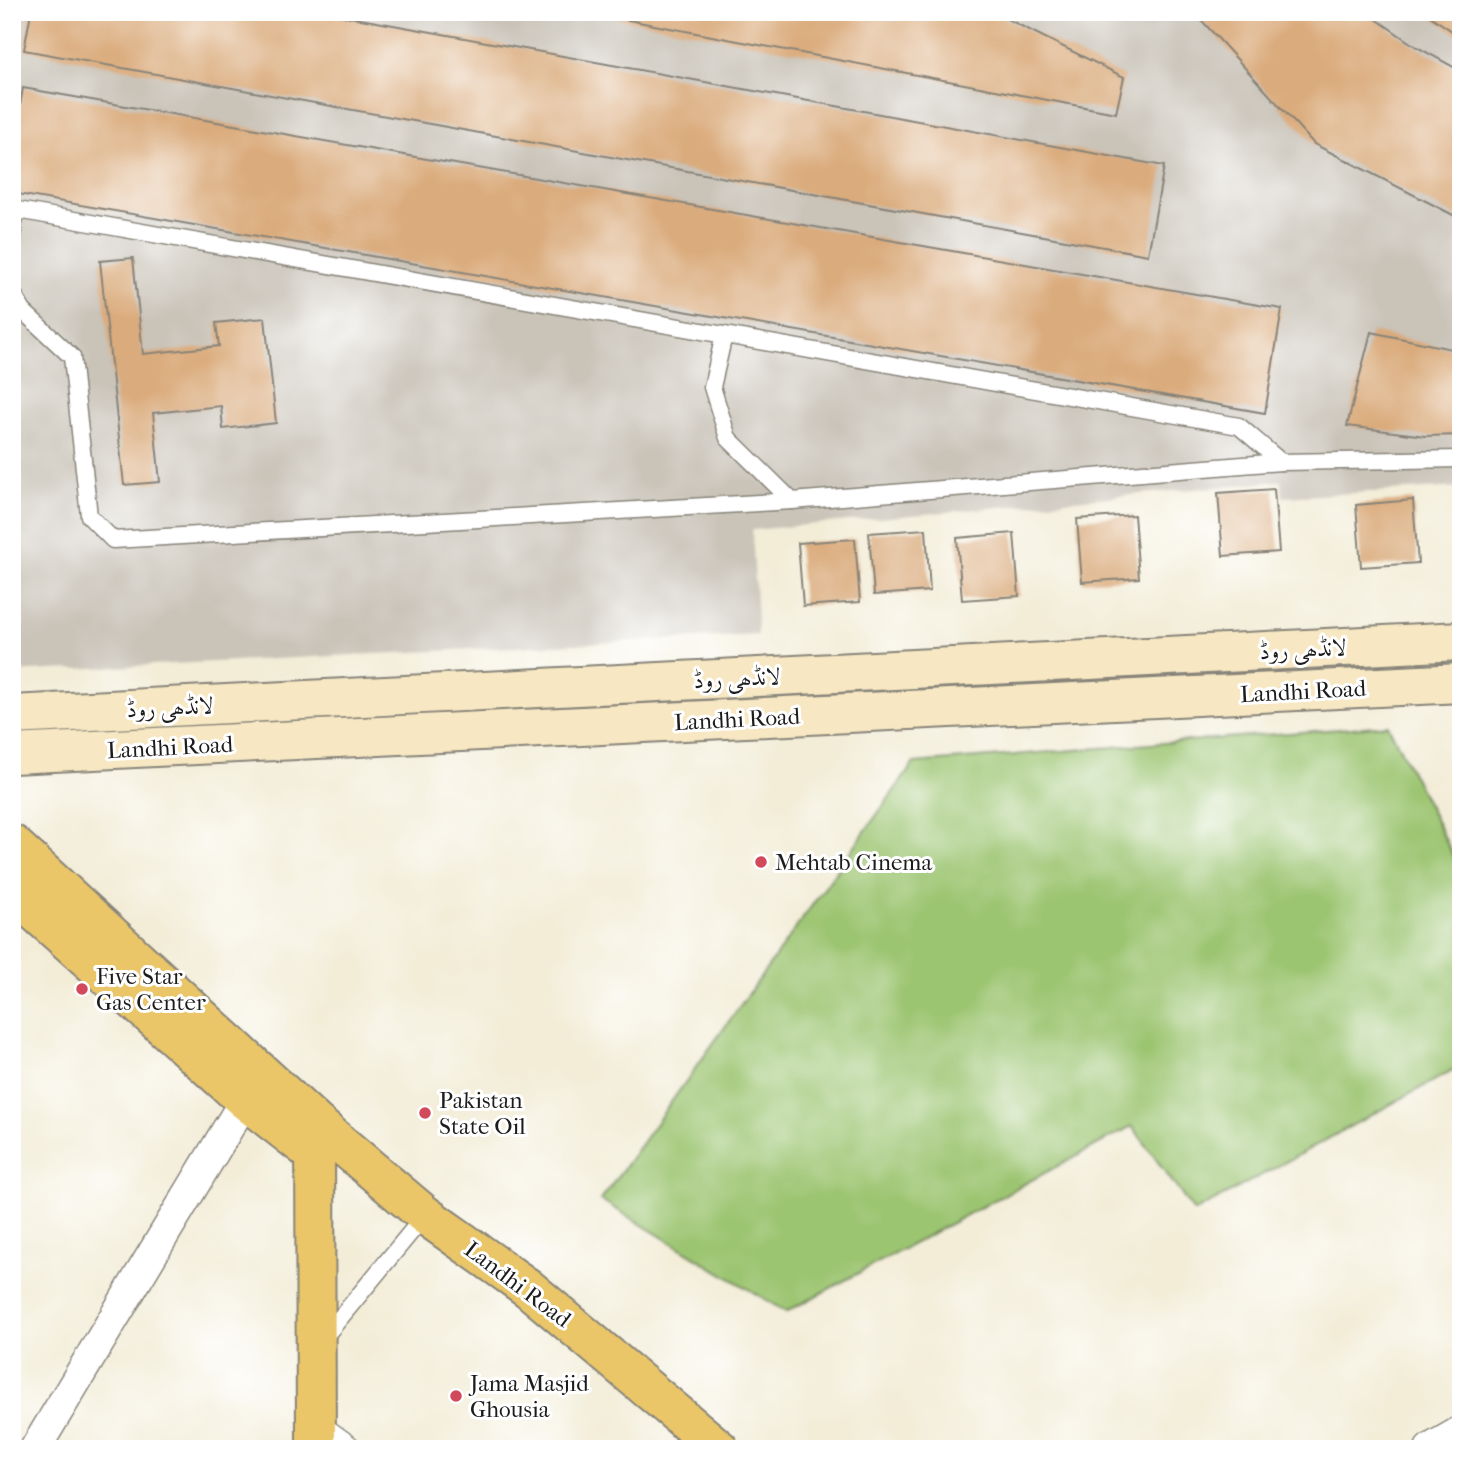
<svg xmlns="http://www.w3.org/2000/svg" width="1473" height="1461" viewBox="0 0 1473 1461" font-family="'IM FELL French Canon',Amiri,serif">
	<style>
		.industrial { fill: #c9c3b8 }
		.green { fill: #9cc571; stroke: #5c7046; stroke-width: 2 }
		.building { fill: #daab7c }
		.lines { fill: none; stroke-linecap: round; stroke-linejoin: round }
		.service-casing { stroke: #88847a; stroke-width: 19 }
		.minor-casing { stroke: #88847a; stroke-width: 33 }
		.secondary-casing { stroke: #88847a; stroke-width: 42 }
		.primary-casing { stroke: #88847a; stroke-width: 42 }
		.service { stroke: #fff; stroke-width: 16 }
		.minor { stroke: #fff; stroke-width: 30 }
		.secondary { stroke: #f7e8c3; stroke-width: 38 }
		.primary { stroke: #eac669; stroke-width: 38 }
		.poi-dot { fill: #d1495b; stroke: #fff; stroke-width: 2.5 }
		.labels { text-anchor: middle; stroke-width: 6; stroke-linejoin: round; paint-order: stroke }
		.street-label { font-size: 23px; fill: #1c1c1c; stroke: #fff }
		.poi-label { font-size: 23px; fill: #1c1c1c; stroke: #fff; text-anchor: start }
	</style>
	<rect width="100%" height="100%" fill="#fff"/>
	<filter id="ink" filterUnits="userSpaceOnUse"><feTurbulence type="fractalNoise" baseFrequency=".0143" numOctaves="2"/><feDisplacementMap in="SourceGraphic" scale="14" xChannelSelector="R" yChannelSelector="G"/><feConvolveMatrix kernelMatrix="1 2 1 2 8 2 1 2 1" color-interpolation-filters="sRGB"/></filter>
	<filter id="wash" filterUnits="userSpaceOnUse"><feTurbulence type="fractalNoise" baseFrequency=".00686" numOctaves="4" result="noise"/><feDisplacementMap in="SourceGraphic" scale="28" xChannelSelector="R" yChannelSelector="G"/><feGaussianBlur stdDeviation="1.57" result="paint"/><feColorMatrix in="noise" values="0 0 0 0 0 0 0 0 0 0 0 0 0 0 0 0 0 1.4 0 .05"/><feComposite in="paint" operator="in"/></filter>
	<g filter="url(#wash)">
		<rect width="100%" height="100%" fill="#f3edd8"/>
		<polygon class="industrial" points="12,12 1461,12 1461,487 1283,497 1281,481 752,530 758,635 12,672"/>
		<polygon class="green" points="1388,725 1461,871 1461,1066 1194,1212 1132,1126 786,1312 601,1200 914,763"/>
		<g id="blocks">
			<g class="building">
				<polygon points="31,12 322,12 1164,166 1148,255 24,50"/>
				<polygon points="586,12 993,12 1124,77 1116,113"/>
				<polygon points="1194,12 1366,12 1415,46 1461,71 1461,219 1314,144"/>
				<polygon points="1424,12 1461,12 1461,37"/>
				<polygon points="23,88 1282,309 1265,413 12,193 12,153"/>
				<polygon points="133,258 143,354 219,346 216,323 265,318 276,423 223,429 221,406 153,413 160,482 124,485 100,261"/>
				<polygon points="1371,332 1461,351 1461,435 1425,436 1347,426"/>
				<polygon points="1274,489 1279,552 1223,556 1218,493"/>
				<polygon points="1413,500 1418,563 1361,567 1356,505"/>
				<polygon points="1134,515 1139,578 1082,582 1077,519"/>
				<polygon points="926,529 930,591 874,595 869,533"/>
				<polygon points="1014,533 1019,596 962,600 957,538"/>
				<polygon points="855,539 860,602 803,606 798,543"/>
			</g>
		</g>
	</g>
	<g filter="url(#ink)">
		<use href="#blocks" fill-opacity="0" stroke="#88847a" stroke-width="2"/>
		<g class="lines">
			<g class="service-casing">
				<g id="service">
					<polyline points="12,209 1239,426 1281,462 1461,459"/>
					<polyline points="12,248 15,210"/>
					<polyline points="12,291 23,311 72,357 89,516 113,540 792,501"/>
					<polyline points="724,335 712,387 728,438 792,501 1281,462"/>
					<polyline points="322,1340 425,1215"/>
				</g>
			</g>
			<g class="minor-casing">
				<g id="minor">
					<polyline points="316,1428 345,1449"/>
					<polyline points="35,1449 245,1100"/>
					<polyline points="1430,1449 1461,1431"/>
				</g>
			</g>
			<g class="secondary-casing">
				<g id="secondary">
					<polyline points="12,715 1461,641"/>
					<polyline points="12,754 1461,683"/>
				</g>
			</g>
			<g class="primary-casing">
				<g id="primary">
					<polyline points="12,844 315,1122 425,1215 528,1288 719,1449"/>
					<polyline points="12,891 245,1100 314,1154"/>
					<polyline points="315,1129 316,1449"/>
				</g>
			</g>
			<use href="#service" class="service"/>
			<use href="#minor" class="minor"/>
			<use href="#secondary" class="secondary"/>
			<use href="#primary" class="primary"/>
		</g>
	</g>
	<g class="poi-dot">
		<circle cx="761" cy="862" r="7"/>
		<circle cx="82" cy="989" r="7"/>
		<circle cx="425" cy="1113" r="7"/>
		<circle cx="456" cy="1396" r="7"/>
	</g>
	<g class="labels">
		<g class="street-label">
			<text transform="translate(1303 649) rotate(-3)" y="8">لانڈھی روڈ</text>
			<text transform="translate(737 678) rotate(-3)" y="8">لانڈھی روڈ</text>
			<text transform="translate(1303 691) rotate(-3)" y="8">Landhi Road</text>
			<text transform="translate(170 707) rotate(-3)" y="8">لانڈھی روڈ</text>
			<text transform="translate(737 719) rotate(-3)" y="8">Landhi Road</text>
			<text transform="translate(170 747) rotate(-3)" y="8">Landhi Road</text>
			<text transform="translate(518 1284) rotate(37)" y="8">Landhi Road</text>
		</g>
		<g class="poi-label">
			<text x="775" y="870">Mehtab Cinema</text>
			<text x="96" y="984">Five Star<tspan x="96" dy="26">Gas Center</tspan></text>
			<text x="439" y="1108">Pakistan<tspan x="439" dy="26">State Oil</tspan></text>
			<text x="470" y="1391">Jama Masjid<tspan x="470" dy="26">Ghousia</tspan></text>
		</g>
	</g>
	<rect width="1473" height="1461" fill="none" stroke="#fff" stroke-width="42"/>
</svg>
